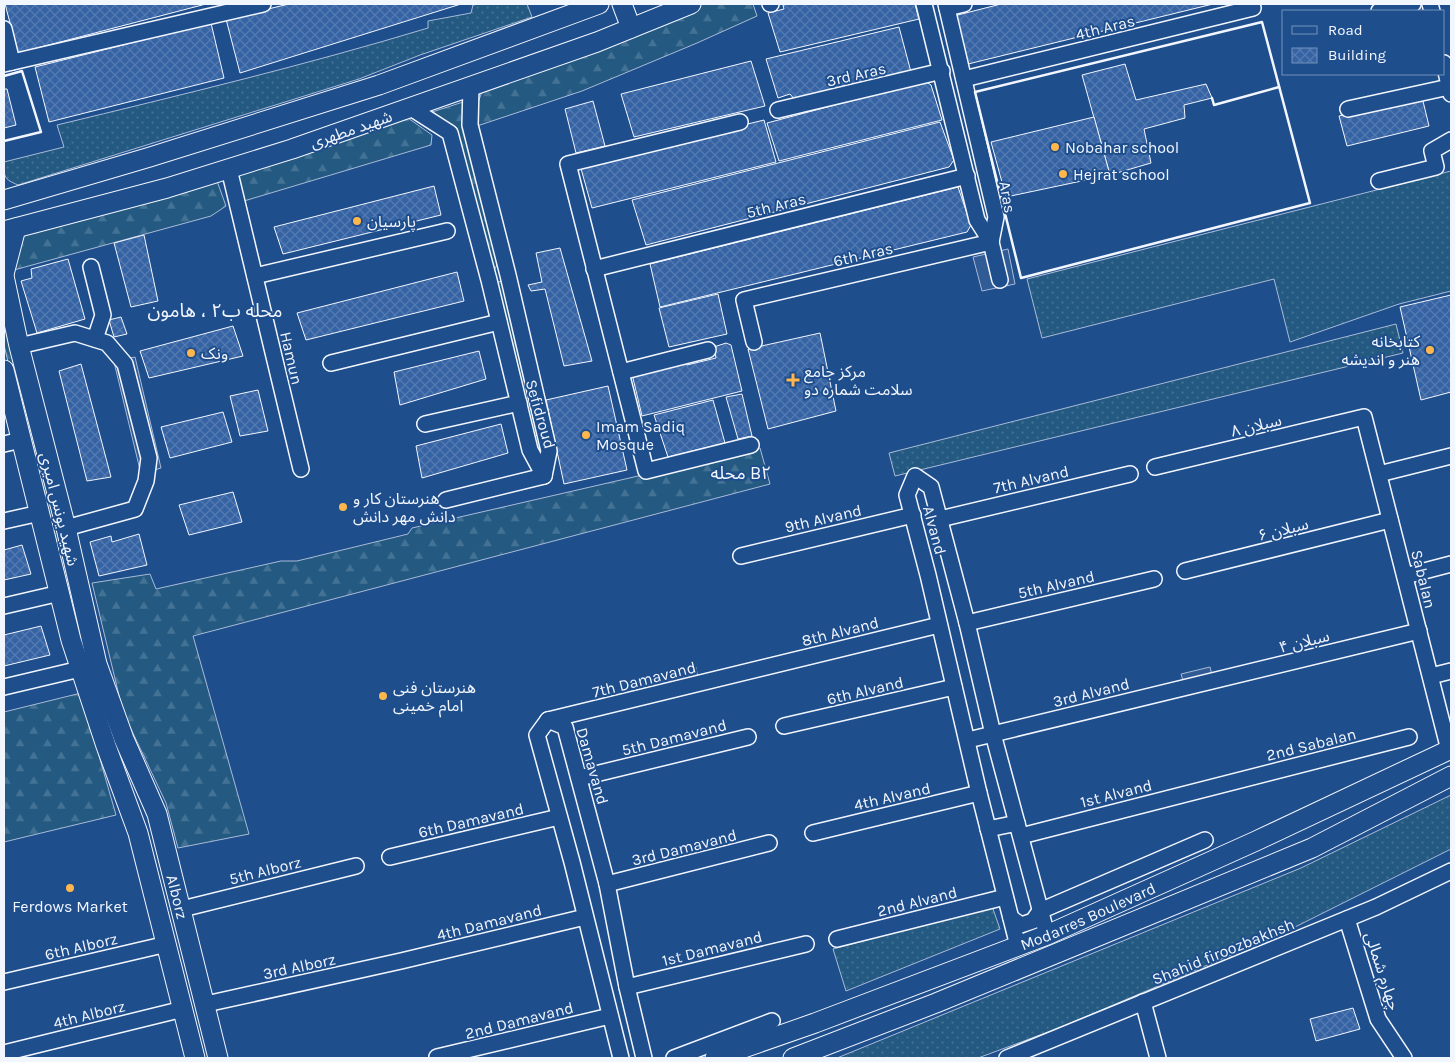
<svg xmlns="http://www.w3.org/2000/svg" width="1455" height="1062" viewBox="0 0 1455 1062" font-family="Karla,'Noto Sans Arabic',sans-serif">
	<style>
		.grass { fill: url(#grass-dots); stroke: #a8bbd7 }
		.forest { fill: url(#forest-firs); stroke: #a8bbd7 }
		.parking { fill: #305b95; stroke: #a8bbd7 }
		.building { fill: url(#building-cross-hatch); stroke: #f2f6ff }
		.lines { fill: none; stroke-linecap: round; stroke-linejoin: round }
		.minor-casing { stroke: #f2f6ff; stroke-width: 18 }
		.major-casing { stroke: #f2f6ff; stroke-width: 21 }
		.minor { stroke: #1f4e8c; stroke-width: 15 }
		.major { stroke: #1f4e8c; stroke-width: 19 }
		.wall { stroke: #f2f6ff; stroke-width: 2.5 }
		.poi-dot { fill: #ffb74d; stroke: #1f4e8c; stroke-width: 2 }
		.labels { text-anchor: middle; stroke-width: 4; stroke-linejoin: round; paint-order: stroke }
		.street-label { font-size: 16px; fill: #f2f6ff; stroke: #1f4e8c }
		.poi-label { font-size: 16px; fill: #f2f6ff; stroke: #1f4e8c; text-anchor: start }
		.neighbourhood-label { font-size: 18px; fill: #f2f6ff; stroke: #1f4e8c }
		.quarter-label { font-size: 19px; fill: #f2f6ff; stroke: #1f4e8c }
	</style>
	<defs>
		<pattern id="grass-dots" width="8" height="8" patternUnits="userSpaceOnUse" patternTransform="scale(1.25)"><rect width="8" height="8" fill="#245a82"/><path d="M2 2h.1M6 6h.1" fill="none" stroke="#447295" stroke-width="1.8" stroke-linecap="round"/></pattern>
		<pattern id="forest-firs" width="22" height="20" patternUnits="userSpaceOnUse" patternTransform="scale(1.25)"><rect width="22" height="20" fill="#245a82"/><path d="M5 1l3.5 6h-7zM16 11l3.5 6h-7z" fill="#447295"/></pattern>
		<pattern id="building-cross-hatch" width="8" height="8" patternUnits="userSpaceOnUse" patternTransform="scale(1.25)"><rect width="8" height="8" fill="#3563a3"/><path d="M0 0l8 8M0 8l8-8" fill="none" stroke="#537ab1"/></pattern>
	</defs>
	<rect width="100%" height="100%" fill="#1f4e8c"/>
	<g class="grass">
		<path d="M 479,4 L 527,4 L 532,17 L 420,55 L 359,79 L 18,185 C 4,179 4,178 4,162 L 64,147 L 57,125 C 181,95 306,65 428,28 L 428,21 L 471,13 L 473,5 Z"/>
		<polygon points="1451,171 1451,291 1399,304 1290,342 1274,279 1042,338 1027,279"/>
		<polygon points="1396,324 1403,353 895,476 889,453"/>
		<polygon points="1451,795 1451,849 1283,933 1059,1028 978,1058 837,1058 1301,868"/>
		<polygon points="992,906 1000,929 846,991 833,949"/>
	</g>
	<g class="forest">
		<polygon points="703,4 753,4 757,16 697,43 582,91 477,126 476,108 483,89 606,46"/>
		<polygon points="463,102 462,112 466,134 499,262 494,270 459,142 429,113"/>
		<polygon points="408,118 432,135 431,145 244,201 236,175"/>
		<polygon points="217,181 226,206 211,216 14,270 21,233"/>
		<polygon points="505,281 540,434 532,437 495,282"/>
		<polygon points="4,311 22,385 14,387 4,345"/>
		<polygon points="27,399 65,550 56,553 18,403"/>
		<polygon points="760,448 770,484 193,636 249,834 178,848 166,803 123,712 92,583 150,574 156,589 281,561 297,561 408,534 412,528"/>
		<polygon points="81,693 116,815 4,842 4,712"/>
	</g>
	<g class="parking">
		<polygon points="1008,249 1015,284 982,291 973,257"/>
		<polygon points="135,357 161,468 141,474 114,362"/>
		<polygon points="696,667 700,689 641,704 635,680"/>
		<polygon points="1210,667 1215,687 1187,694 1181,674"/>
	</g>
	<g class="building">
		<polygon points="5,4 206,4 18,53"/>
		<polygon points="289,4 461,4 240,73 226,19"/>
		<polygon points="788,4 915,4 919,19 780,52 768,13 784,9 783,5"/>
		<polygon points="1001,4 1213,4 968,64 954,16"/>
		<polygon points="211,23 224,78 49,122 35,67"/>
		<polygon points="899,27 911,72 795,100 790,94 778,98 766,59"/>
		<polygon points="751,61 765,106 634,137 621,94"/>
		<polygon points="1125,64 1136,100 1206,84 1212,98 1184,105 1185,118 1144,129 1151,163 1110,175 1082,75"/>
		<polygon points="925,81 931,85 942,120 779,161 767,123"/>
		<polygon points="4,89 7,89 16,125 4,128"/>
		<polygon points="1422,97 1429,126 1347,146 1339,116"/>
		<polygon points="593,101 605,146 576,153 565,109"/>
		<polygon points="1094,117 1110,175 1006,197 991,142"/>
		<polygon points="764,120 776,162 592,208 580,165"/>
		<polygon points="940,122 954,160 949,167 646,245 632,200"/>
		<polygon points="434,186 441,215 283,254 274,227"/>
		<polygon points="958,187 971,225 967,232 660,307 650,264"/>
		<polygon points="144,235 158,301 131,307 114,243"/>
		<polygon points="560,248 592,361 564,366 545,289 531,291 528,285 542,282 536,253"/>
		<polygon points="68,259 85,319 37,333 21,281 32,278 31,269"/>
		<polygon points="457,272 464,301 306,340 297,313"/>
		<polygon points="718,294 727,334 669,347 659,308"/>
		<polygon points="1451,295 1451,392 1421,400 1400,307"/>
		<polygon points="121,317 127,334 114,337 109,320"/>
		<polygon points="233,326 243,356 149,378 140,351"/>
		<polygon points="820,333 836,411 768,429 748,349"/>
		<polygon points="726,343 731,345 742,391 642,416 632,374 686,361 687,365 716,358 714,347"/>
		<polygon points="479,351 486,379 400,405 394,372"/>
		<polygon points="81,364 111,477 87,481 59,371"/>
		<polygon points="608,386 627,470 564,484 546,400"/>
		<polygon points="258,390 268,431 240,436 230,396"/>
		<polygon points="742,394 752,436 738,439 726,397"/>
		<polygon points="713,400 725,443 668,457 654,415"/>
		<polygon points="223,412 232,442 170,458 161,427"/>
		<polygon points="501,424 508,453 422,478 416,446"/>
		<polygon points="233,492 242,522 189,535 179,505"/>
		<polygon points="139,534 147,565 99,576 90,542 111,536 112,542"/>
		<polygon points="22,545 31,574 4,580 4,550"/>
		<polygon points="41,626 50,655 4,666 4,635"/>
		<polygon points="1353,1008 1360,1029 1316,1041 1310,1019"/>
	</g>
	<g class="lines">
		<g class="minor-casing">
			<g id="minor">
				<polyline points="770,4 771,4"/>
				<polyline points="924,4 977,220 991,242 1000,280"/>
				<polyline points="946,4 996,217 991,242"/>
				<polyline points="1430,4 1432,11"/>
				<polyline points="947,8 964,4"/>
				<polyline points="1379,11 1413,4"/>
				<polyline points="4,29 12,62"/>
				<polyline points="1444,63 1451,94"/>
				<polyline points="4,64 263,4"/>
				<polyline points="964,79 1253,8"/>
				<polyline points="411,108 450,133 489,280 530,450 544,476 549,451 508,275 470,125 471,86"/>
				<polyline points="1348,109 1449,87"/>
				<polyline points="778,110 942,71"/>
				<polyline points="740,122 568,164 646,471 751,445"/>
				<polyline points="229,169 301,469"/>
				<polyline points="1379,181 1436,167 1432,151 1451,140"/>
				<polyline points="91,267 103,315 95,339"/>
				<polyline points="594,269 967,176"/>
				<polyline points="255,276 447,231"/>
				<polyline points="754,342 744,300 991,242"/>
				<polyline points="19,346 75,333 107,343 125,364 149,458 146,481 135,509 66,528"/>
				<polyline points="331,363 499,322"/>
				<polyline points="621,372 708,350"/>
				<polyline points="425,424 519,403"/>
				<polyline points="4,444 21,440"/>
				<polyline points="1155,467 1364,417 1449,750"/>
				<polyline points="1379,474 1451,456"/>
				<polyline points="446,500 544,476"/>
				<polyline points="940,519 1130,474"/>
				<polyline points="4,521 40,513"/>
				<polyline points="741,556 913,515"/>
				<polyline points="1185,571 1390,520"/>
				<polyline points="1405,576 1451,564"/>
				<polyline points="4,606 60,593"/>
				<polyline points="967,623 1154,579"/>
				<polyline points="1431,676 1451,671"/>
				<polyline points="4,687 80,669"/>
				<polyline points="548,720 939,625"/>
				<polyline points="548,720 565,727 607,884 627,987 644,1058"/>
				<polyline points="548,720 537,735 572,862 621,1058"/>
				<polyline points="784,726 954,687"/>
				<polyline points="968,740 1419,631"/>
				<polyline points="579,778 748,737"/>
				<polyline points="988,829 1017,823"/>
				<polyline points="813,833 979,793"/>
				<polyline points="1021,836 1409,737"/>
				<polyline points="390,857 559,817"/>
				<polyline points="607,884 769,843"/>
				<polyline points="182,909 356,866"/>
				<polyline points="1011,918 1021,925 1033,921 1040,911 1205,840"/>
				<polyline points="1347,919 1378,1019 1404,1058"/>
				<polyline points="837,939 1005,897"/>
				<polyline points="1018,946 979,793 928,575 907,495 915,476 931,487 967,623 993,734 1047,935"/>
				<polyline points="4,982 167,944"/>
				<polyline points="627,987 806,944"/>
				<polyline points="1143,1002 1158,1058"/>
				<polyline points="206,1004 401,961 585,917"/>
				<polyline points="4,1053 183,1009"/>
				<polyline points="437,1057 610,1016"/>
				<polyline points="674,1058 772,1021"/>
				<polyline points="1007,1058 1376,907 1451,871"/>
			</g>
		</g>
		<g class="major-casing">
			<g id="major">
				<polyline points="622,4 631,28"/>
				<polyline points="4,200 150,157 379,85 599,4"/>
				<polyline points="4,231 167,188 292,149 597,42 691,4"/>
				<polyline points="4,274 16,228"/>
				<path id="s1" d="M 4,276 L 19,346 L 66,528 L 97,664 L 124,739 L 157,814 L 218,1058"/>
				<polyline points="4,370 71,640 106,746 138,833 195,1058"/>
				<path id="s2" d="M 715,1058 L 815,1023 L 1047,935 L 1256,841 L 1451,749"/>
				<polyline points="793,1058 936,1003 1312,848 1451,776"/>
			</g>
		</g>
		<use href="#minor" class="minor"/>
		<use href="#major" class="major"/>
		<g class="wall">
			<polygon points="1262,22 1310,203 1021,278 975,92"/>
			<polyline points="4,76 22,71 41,132 4,141"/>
			<polyline points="1212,98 1214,105 1279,87"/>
		</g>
	</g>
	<g class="poi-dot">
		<circle cx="1055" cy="147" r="5"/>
		<circle cx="1063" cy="174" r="5"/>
		<circle cx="357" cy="221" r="5"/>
		<circle cx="1430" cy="350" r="5"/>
		<circle cx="191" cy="353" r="5"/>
		<path d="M790.5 372.5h5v5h5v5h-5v5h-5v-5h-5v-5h5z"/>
		<circle cx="586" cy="435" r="5"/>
		<circle cx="343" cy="507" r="5"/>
		<circle cx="383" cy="696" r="5"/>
		<circle cx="70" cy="888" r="5"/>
	</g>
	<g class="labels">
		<g class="street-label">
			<text transform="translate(1105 27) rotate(-14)" y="6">4th Aras</text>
			<text transform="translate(856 74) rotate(-13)" y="6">3rd Aras</text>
			<text transform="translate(351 129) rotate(-19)" y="6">شهید مطهری</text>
			<text transform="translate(1008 197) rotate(80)" y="6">Aras</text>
			<text transform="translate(776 205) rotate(-14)" y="6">5th Aras</text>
			<text transform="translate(863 254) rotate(-13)" y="6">6th Aras</text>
			<text transform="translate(292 358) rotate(77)" y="6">Hamun</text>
			<text transform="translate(541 414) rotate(74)" y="6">Sefidroud</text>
			<text transform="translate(1256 425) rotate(-13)" y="6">سبلان ۸</text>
			<text transform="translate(1031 479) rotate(-13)" y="6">7th Alvand</text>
			<text transform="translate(60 509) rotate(76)" y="6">شهید یونس امیری</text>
			<text transform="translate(823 518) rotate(-13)" y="6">9th Alvand</text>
			<text transform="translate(1283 529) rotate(-14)" y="6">سبلان ۶</text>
			<text transform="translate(935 530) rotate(75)" y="6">Alvand</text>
			<text transform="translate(1424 579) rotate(76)" y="6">Sabalan</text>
			<text transform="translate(1056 584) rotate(-13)" y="6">5th Alvand</text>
			<text transform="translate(840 631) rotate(-14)" y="6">8th Alvand</text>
			<text transform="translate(1304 641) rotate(-14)" y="6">سبلان ۴</text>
			<text transform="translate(644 679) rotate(-14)" y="6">7th Damavand</text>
			<text transform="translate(865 690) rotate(-13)" y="6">6th Alvand</text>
			<text transform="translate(1091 692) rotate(-14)" y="6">3rd Alvand</text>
			<text transform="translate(674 737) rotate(-14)" y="6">5th Damavand</text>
			<text transform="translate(1311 744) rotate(-14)" y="6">2nd Sabalan</text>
			<text transform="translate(593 766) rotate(74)" y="6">Damavand</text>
			<text transform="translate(1116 793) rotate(-14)" y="6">1st Alvand</text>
			<text transform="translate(892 796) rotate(-13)" y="6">4th Alvand</text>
			<text transform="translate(471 820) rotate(-13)" y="6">6th Damavand</text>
			<text transform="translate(684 847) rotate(-14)" y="6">3rd Damavand</text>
			<text transform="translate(265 870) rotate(-14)" y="6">5th Alborz</text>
			<text dy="6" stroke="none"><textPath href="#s1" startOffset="646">Alborz</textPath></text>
			<text transform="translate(917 901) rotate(-14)" y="6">2nd Alvand</text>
			<text dy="6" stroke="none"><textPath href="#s2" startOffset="399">Modarres Boulevard</textPath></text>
			<text transform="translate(489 922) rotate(-14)" y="6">4th Damavand</text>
			<text transform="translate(81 946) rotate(-13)" y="6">6th Alborz</text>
			<text transform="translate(712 948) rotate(-14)" y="6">1st Damavand</text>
			<text transform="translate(1223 951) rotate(-22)" y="6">Shahid firoozbakhsh</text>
			<text transform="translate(299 966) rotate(-12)" y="6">3rd Alborz</text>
			<text transform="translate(1383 971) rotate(72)" y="6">چهارم شمالی</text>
			<text transform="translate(89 1014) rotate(-14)" y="6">4th Alborz</text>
			<text transform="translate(519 1020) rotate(-14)" y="6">2nd Damavand</text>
		</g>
		<g class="poi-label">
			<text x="1065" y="153">Nobahar school</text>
			<text x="1073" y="180">Hejrat school</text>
			<text x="367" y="227">پارسیان</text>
			<text x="1420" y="347" text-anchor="end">کتابخانه<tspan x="1420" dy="18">هنر و اندیشه</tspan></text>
			<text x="201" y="359">ونک</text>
			<text x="804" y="377">مرکز جامع<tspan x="804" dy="18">سلامت شماره دو</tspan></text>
			<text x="596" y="432">Imam Sadiq<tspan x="596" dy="18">Mosque</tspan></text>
			<text x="353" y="504">هنرستان کار و<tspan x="353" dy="18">دانش مهر دانش</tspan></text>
			<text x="393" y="693">هنرستان فنی<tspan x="393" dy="18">امام خمینی</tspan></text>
			<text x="70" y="912" text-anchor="middle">Ferdows Market</text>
		</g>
		<g class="neighbourhood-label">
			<text x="741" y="479">محله B۲</text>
		</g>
		<g class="quarter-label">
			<text x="215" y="317">محله ب۲ ، هامون</text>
		</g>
	</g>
	<rect width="1455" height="1062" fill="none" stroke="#f2f6ff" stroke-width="10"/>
	<rect x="1282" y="10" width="162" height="65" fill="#1f4e8c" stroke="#7391ba"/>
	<rect x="1292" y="26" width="25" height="8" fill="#1f4e8c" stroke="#7391ba"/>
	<text x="1328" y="35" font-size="15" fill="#f2f6ff">Road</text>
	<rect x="1292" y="48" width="25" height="15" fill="url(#building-cross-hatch)" stroke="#7391ba"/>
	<text x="1328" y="60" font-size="15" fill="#f2f6ff">Building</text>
</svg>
